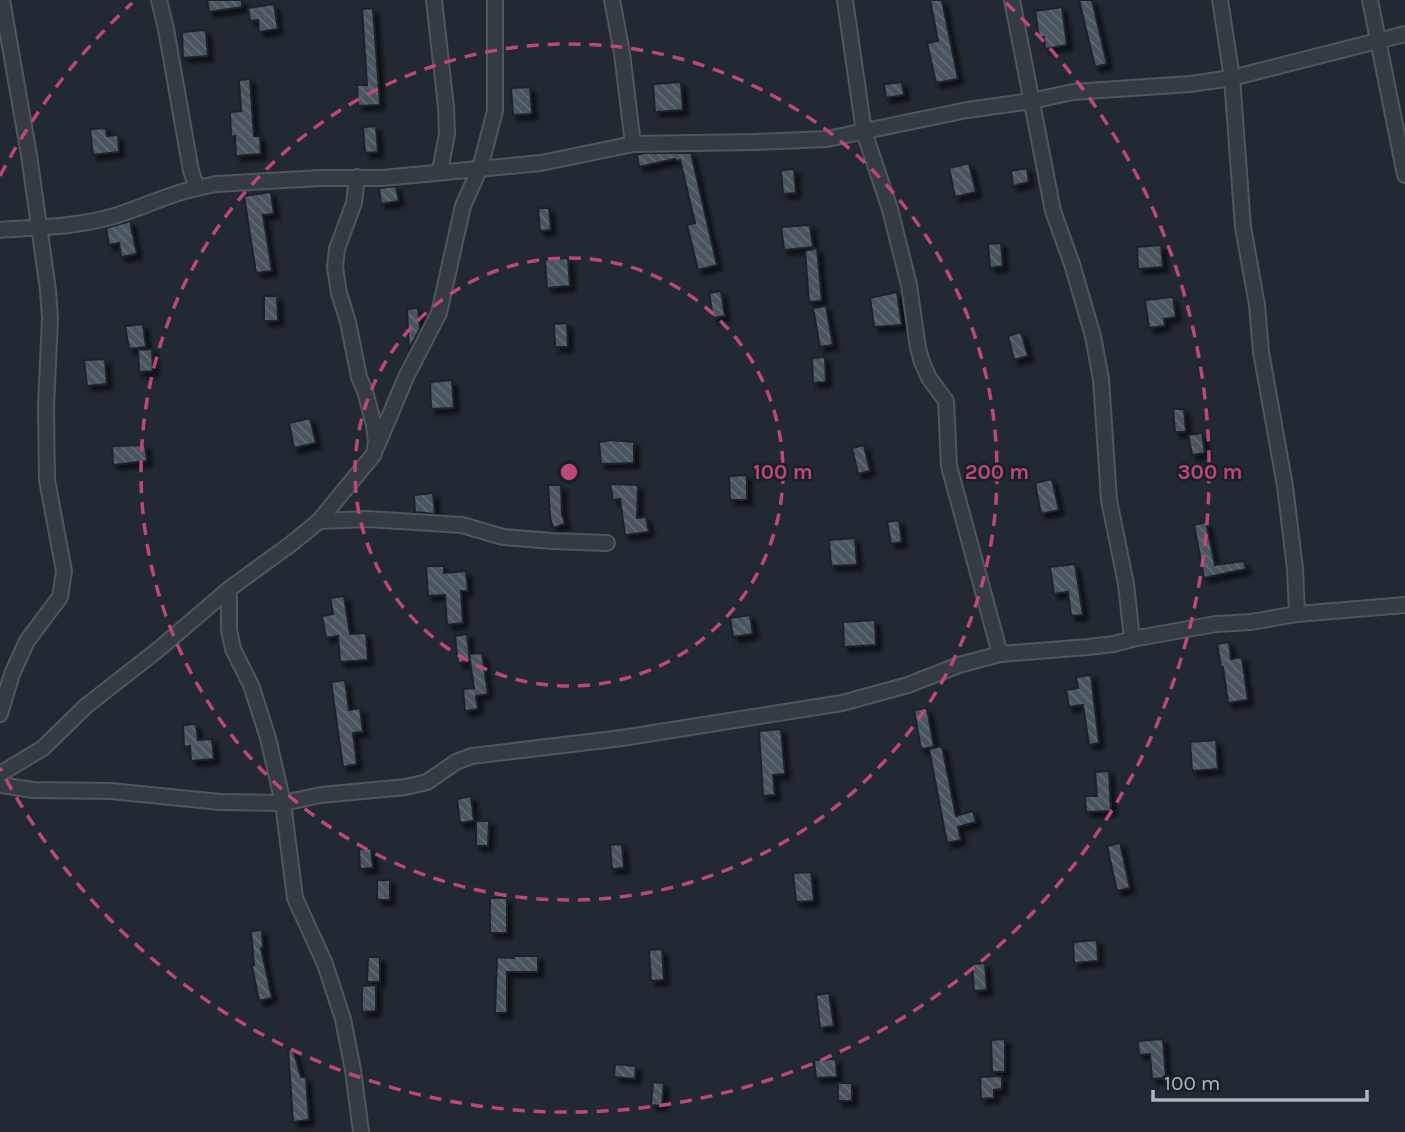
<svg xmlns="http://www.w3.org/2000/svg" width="1405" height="1132" viewBox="0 0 1405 1132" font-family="Karla,sans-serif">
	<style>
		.building { fill: url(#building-back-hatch); stroke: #1c222a; stroke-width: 2; filter: url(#shadow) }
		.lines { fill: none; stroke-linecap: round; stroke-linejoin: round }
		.minor-casing { stroke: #4f565e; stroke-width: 18 }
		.minor { stroke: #353b43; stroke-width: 14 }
		.ring { fill: none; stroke: #bc4779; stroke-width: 3.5; stroke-dasharray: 12 9 }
		.centre { fill: #bc4779; stroke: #1a2028; stroke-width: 3.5 }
		.ring-label { font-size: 21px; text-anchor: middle; font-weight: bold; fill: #bc4779; stroke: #1a2028; stroke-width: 5; stroke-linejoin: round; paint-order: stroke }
	</style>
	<defs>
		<pattern id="building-back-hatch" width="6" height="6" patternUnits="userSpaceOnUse" patternTransform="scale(1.75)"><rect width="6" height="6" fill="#4a545e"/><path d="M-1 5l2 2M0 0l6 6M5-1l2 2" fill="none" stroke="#626a73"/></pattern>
		<filter id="shadow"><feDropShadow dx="5" dy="5" stdDeviation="2" flood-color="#0009"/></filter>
	</defs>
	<rect width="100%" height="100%" fill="#222932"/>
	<g class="building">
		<polygon points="207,0 242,0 242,7 209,12"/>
		<polygon points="930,0 942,0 958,79 936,83 927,43 938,41"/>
		<polygon points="1079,0 1092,0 1107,64 1095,67"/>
		<polygon points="274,4 278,29 259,32 258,20 250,21 248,8"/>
		<polygon points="1062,7 1067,45 1045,49 1044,37 1039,37 1035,11"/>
		<polygon points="373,8 380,105 358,106 357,85 367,85 362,9"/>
		<polygon points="206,30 208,56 183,58 182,32"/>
		<polygon points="250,79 254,136 260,136 261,154 236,156 235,136 231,137 230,112 241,111 239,80"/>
		<polygon points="681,82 683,110 655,112 653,84"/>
		<polygon points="902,82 904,95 886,98 884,84"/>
		<polygon points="530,87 532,114 513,115 511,88"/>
		<polygon points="376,126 378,152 365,153 363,127"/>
		<polygon points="106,128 107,136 118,135 119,152 93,155 90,129"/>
		<polygon points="644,153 691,153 717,265 698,270 687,225 695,223 680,160 676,161 675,159 639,167 637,155"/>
		<polygon points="969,163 976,192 955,197 949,168"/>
		<polygon points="1027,168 1029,182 1013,186 1011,171"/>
		<polygon points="794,169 796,193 783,194 781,170"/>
		<polygon points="396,186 399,201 381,204 379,188"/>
		<polygon points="271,192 274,214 263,215 272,271 256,273 244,196"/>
		<polygon points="538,208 549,208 551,230 540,231"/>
		<polygon points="130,221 137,254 121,257 119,243 109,245 106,228"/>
		<polygon points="810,225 813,247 784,250 781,227"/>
		<polygon points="1001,243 1003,266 990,268 988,244"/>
		<polygon points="1161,245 1163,267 1138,269 1137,247"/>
		<polygon points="817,248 822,301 809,302 805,251"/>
		<polygon points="568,258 570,286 547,288 545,260"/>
		<polygon points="721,291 725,316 713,318 709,293"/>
		<polygon points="897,292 902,325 874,327 870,298"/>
		<polygon points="264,296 277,296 278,321 264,321"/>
		<polygon points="1173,297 1176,317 1164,319 1165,326 1149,328 1145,300"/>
		<polygon points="826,306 833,345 820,347 813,308"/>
		<polygon points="418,308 420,329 409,349 407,309"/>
		<polygon points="567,323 568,347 555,347 554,324"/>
		<polygon points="143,324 146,347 129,349 125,326"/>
		<polygon points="1021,332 1028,356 1014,360 1008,336"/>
		<polygon points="152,349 153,371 139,372 138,350"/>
		<polygon points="825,357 826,382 813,383 812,358"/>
		<polygon points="105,359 107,384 87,386 84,360"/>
		<polygon points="452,380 454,408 431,409 430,382"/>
		<polygon points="1173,409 1184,409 1186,432 1175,432"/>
		<polygon points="310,418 316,443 294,448 289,423"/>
		<polygon points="1202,433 1205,453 1192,455 1188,435"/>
		<polygon points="611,440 634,442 634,463 601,464 599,442"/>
		<polygon points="145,445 147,461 113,465 112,446"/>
		<polygon points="864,445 870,471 858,474 852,448"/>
		<polygon points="747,475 747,500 730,500 729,476"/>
		<polygon points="1052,479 1059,510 1041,514 1035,483"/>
		<polygon points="610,484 638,485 637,518 646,517 649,532 625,535 620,499 613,500"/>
		<polygon points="548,485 561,485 562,514 565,524 553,528 550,517"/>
		<polygon points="433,493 435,514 415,512 414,495"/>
		<polygon points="899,520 902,542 891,544 887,522"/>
		<polygon points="1206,522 1215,565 1244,561 1246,569 1204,578 1194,525"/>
		<polygon points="855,538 857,565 831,566 829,540"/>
		<polygon points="1075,564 1083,615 1071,616 1068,592 1054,594 1050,567"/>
		<polygon points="426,566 444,566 444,573 466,571 468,591 461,591 463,623 447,625 445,595 428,596"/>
		<polygon points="344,596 350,634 366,633 368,660 340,662 338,636 326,638 322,616 333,614 330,598"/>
		<polygon points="750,615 753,634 733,637 730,618"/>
		<polygon points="875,620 876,645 844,647 843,622"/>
		<polygon points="467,634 470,661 458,663 455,636"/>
		<polygon points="1229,642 1231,659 1242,657 1248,700 1228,703 1223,667 1221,667 1217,644"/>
		<polygon points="482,653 488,694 476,696 478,709 465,711 463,689 474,688 469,654"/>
		<polygon points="1091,675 1099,743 1089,745 1083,705 1069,707 1066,690 1078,688 1076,677"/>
		<polygon points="345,680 349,710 360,708 363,732 353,733 357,764 343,767 331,682"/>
		<polygon points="927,708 934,747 921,749 914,710"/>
		<polygon points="196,724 198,740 212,739 214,759 191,761 190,746 184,747 183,725"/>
		<polygon points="781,729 785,774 773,775 775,795 763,796 759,731"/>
		<polygon points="1216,740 1218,769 1192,771 1190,742"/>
		<polygon points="942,746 956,816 973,811 976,822 958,827 961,840 947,843 929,749"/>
		<polygon points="1109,771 1111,811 1086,812 1085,796 1097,796 1095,772"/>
		<polygon points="471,796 474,821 460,823 457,799"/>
		<polygon points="476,821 489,821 488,846 476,846"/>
		<polygon points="1120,843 1130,888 1117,891 1107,846"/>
		<polygon points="622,844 624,868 612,869 610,845"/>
		<polygon points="371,848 373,868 360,869 359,849"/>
		<polygon points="811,872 814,901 796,902 793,873"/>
		<rect x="377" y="880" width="13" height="20"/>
		<rect x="490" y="898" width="17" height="35"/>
		<polygon points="262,930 263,948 261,948 272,998 259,1001 252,966 254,965 251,931"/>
		<polygon points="1097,940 1098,961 1074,963 1073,942"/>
		<polygon points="662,949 664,980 651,981 649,950"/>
		<polygon points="514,956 538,956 538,972 507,972 507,1013 495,1013 497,957 514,958"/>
		<polygon points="368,957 380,957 380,982 367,982"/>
		<polygon points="985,963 987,990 974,991 972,964"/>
		<polygon points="376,985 376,1011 362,1012 362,986"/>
		<polygon points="829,993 834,1026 820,1028 816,995"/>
		<polygon points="1005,1039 1005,1072 992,1072 991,1040"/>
		<polygon points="1163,1039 1166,1078 1152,1079 1150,1054 1139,1055 1138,1041"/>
		<polygon points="293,1049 301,1077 306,1077 309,1120 293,1122 288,1050"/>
		<polygon points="836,1059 837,1077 816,1078 814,1060"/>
		<polygon points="615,1064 636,1066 635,1079 614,1077"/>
		<polygon points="1002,1076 1002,1089 994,1090 994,1098 981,1099 980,1077"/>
		<polygon points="653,1082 664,1083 662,1106 651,1105"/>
		<rect x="838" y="1083" width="14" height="18"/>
	</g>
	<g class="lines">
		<g class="minor-casing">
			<g id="minor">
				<polyline points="159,0 166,29 191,171 197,188 216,184 321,178 382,178 541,163 633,144 754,142 827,139 967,110 1031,101 1073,92 1190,84 1232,78 1405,34"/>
				<polyline points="434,0 446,107 447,134 440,171"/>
				<polyline points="612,0 622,53 633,144"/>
				<polyline points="845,0 864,132 890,209 909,285 918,348 922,362 929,378 946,401 949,466 1000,654"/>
				<polyline points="1370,0 1405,175"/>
				<path d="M 0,230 C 38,227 78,227 114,216 C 142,208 168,194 197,188"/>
				<polyline points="377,446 406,377 439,313 463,206 480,168 495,111 495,0"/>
				<polyline points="319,521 368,519 462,525 503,537 553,541 607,543"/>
				<polyline points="229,589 229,630 233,649 251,685 268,738 283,803 295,898 325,964 343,1019 353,1070 361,1132"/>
				<polyline points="1297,614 1405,605"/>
				<polyline points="1132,639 1216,624 1251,622 1297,614 1295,569 1285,486 1261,352 1257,305 1243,227 1232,78 1220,0"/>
				<polyline points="0,714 12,674 27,641 60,597 64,571 47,480 46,406 50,318 48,290 29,155 2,0"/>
				<polyline points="0,774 43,748 86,706 159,649 229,589 291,544 319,521 374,454 376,442 374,425 365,391 359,377 348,322 339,293 335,267 337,249 354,203 357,177"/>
				<polyline points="0,785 33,790 111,791 220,802 283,803 321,795 406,787 427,782 456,762 472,756 622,738 842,703 908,685 959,665 1000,654 1088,647 1114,644 1132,639 1126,584 1109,500 1101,379 1093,336 1072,264 1053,211 1012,0"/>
			</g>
		</g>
		<use href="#minor" class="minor"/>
	</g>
	<g class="ring">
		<circle cx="569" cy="472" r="214"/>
		<circle cx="569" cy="472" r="428"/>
		<path d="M0 176A641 641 0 0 1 132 3M1006 3A641 641 0 1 1 0 768"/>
	</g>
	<circle cx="569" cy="472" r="10" class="centre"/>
	<g class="ring-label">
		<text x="783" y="479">100 m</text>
		<text x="997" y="479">200 m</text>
		<text x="1210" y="479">300 m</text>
	</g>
	<path d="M1153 1090v10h214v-10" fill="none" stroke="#afb6c0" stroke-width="3.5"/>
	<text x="1164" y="1090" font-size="21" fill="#afb6c0" stroke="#1a2028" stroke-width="5" paint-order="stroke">100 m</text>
</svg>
